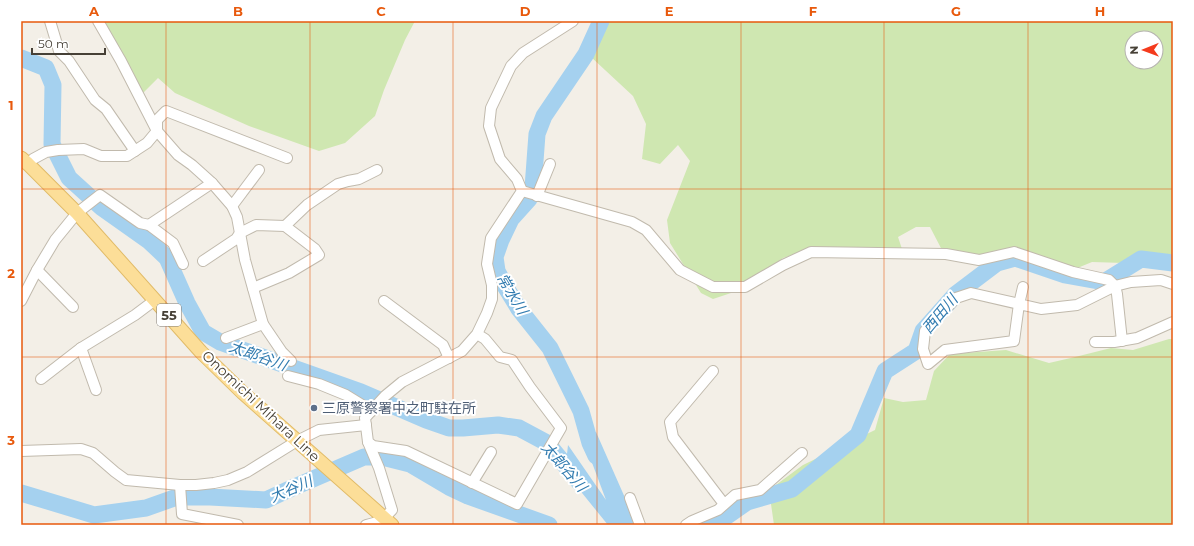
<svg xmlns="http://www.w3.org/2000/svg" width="1194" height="546" viewBox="0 0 1194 546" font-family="Montserrat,'Noto Sans JP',sans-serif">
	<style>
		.green { fill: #cfe7b1; fill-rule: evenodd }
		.water { fill: #a5d1ef }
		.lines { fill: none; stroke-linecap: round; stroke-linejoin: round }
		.river { stroke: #a5d1ef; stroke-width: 17 }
		.minor-casing { stroke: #c1baad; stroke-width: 12 }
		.major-casing { stroke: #e1bb68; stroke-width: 15 }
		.minor { stroke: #fff; stroke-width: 10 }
		.major { stroke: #fcde98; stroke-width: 13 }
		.grid { fill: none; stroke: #e8590c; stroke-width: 1; stroke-opacity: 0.55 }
		.service-dot { fill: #5c6f8a; stroke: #fff; stroke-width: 1.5 }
		.labels { text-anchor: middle; stroke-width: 4; stroke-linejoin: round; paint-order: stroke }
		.shield { fill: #fff; stroke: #7e7972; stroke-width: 1 }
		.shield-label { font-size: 13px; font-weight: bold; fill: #464036 }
		.street-label { font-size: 14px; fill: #464036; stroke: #fff }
		.service-label { font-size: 14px; fill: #4e5e75; stroke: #fff; text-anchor: start }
		.water-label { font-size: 15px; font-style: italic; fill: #327cb0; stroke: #fff }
		.neatline { fill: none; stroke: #e8590c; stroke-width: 1.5 }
		.grid-label { font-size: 13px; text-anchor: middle; font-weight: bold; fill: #e8590c }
	</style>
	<rect width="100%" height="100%" fill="#f3efe7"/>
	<g class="green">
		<polygon points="104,21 415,21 405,40 384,90 375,116 345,143 319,151 249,126 175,93 158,78 143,93"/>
		<path d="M 607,21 L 1173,21 L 1173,259 L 1139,254 L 1124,263 L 1092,262 L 1075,269 L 1015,250 L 982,255 L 942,250 L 930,227 L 916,227 L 898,237 L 902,249 L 813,248 L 783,258 L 740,290 L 713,299 L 701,293 L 670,243 L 667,220 L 690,161 L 678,145 L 660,164 L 642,159 L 646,124 L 633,96 L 591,57 ZM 1132,38 L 1156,38 L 1156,62 L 1132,62 Z"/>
		<polygon points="1169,339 1173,339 1173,525 774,525 769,490 803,465 875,430 884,398 903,402 926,400 934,371 950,354 1006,350 1049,363 1075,357 1111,348 1133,350"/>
	</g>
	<polygon class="water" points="596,432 637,525 608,525 565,472 568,445 606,500 582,436"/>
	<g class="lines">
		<g class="river">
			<polyline points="21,58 46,68 53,85 52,144 69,178 101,207 149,241 167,258 187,303 203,332 220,342 361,392 426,420 449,428 463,428 498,425 519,428 547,443 580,483"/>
			<polyline points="596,456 590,443 581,411 550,348 519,309 505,286 497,271 495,257 501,240 511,219 529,199 533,188 537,134 544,116 586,54 601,21"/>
			<polyline points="21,493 94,515 146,508 177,497 210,497 266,500 292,488 364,457 382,457 410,464 449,487 468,496 549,525"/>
			<polyline points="700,525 703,523 727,516 747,502 792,489 858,435 885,371 916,351 923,331 956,294 997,263 1015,258 1065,275 1104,282 1141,259 1173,263"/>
		</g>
		<g class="minor-casing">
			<g id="minor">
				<polyline points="50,21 59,51 69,61 95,100 106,109 135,151"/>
				<polyline points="98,21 121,61 157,131 178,155 192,165 212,183 232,206 237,217 245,260 263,324 282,352 291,361"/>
				<polyline points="28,164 33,159 46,152 58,150 84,149 101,156 127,156 147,143 157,131 157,120 166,111 287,158"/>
				<polyline points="522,191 632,222 646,230 680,270 713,287 745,287 783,265 811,252 946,254 979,260 1014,252 1073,272 1109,280 1115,286 1117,294 1122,341"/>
				<polyline points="537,196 550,164"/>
				<polyline points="232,206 259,170"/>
				<polyline points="149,225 212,183"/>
				<polyline points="285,226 307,205 338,184 348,181 359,179 377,170"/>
				<polyline points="203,261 236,239 240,233 256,225 285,226 315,249 319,255 289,273 253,288"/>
				<polyline points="37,270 73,307"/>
				<polyline points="1023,287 1019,304 1014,341 945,350 928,364 923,349 925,331 956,298 971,293 1041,309 1077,305 1115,286 1131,282 1161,280 1173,284"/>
				<polyline points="21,301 37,270 55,240 77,213 100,195 140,223 149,225 173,243 183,264"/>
				<polyline points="384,301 443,345 449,358"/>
				<polyline points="477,334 485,339 500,357 512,360 530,387 561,428 517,504 406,451 373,446 368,442 365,418 385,396 402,382 462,351 477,334 487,313 492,299 492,285 487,264 491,238 522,191 517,179 500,159 489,126 491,108 511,66 523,53 573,21"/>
				<polyline points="226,338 263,324"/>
				<polyline points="1095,342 1114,342 1137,338 1173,322"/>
				<polyline points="81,348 96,390"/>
				<polyline points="713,371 670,422 673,437 724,504"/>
				<polyline points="288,376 319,384 346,395 372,411"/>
				<polyline points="41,379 81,348 135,315 155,300"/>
				<polyline points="21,451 81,449 93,453 115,472 126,480 180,485 196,485 214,483 228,480 247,472 297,441 319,430 366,425"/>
				<polyline points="472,483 491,452"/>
				<polyline points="180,485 182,514 238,525"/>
				<polyline points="630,498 640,525"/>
				<path d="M 366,525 C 379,522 383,520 392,510 L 379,468 L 368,442"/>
				<polyline points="686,525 692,521 718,510 735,495 760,490 802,453"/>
			</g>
		</g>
		<g class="major-casing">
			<polyline id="major" points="21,158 28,164 77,213 201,352 243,393 392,525"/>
		</g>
		<use href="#minor" class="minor"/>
		<use href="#major" class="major"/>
	</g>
	<path class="grid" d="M 166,21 L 166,525M 310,21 L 310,525M 453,21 L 453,525M 597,21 L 597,525M 741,21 L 741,525M 884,21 L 884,525M 1028,21 L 1028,525M 21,189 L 1173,189M 21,357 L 1173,357"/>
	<circle class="service-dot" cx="314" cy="408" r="4"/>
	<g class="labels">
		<rect class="shield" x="157" y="304" width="24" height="22" rx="3"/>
		<g class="shield-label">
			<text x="169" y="320">55</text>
		</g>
		<g class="street-label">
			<text transform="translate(261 406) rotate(43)" y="5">Onomichi Mihara Line</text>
		</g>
		<g class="service-label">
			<text x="322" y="413">三原警察署中之町駐在所</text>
		</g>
		<g class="water-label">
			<text transform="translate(512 294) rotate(59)" y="5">常水川</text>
			<text transform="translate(940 314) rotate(-50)" y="5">西田川</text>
			<text transform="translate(258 356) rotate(20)" y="5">太郎谷川</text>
			<text transform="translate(564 467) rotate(49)" y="5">太郎谷川</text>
			<text transform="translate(291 489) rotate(-23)" y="5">大谷川</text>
		</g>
	</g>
	<rect width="1194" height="546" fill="none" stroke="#ffffff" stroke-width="44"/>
	<g transform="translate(1144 50) rotate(269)"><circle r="19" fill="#ffffff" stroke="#b5b3af"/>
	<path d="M0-3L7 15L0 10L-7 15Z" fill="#f43b1d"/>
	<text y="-6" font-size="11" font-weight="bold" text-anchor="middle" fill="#464036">N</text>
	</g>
	<path d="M32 48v6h73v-6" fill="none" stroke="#464036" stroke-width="2"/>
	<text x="38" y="48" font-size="12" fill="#464036" stroke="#ffffff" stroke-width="3" paint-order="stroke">50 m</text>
	<rect x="22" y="22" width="1150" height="502" class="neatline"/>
	<g class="grid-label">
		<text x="94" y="16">A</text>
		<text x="238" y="16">B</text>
		<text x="381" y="16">C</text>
		<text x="525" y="16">D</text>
		<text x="669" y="16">E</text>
		<text x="813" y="16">F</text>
		<text x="956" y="16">G</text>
		<text x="1100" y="16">H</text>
		<text x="11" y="110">1</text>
		<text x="11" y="278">2</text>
		<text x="11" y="445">3</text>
	</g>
</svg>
